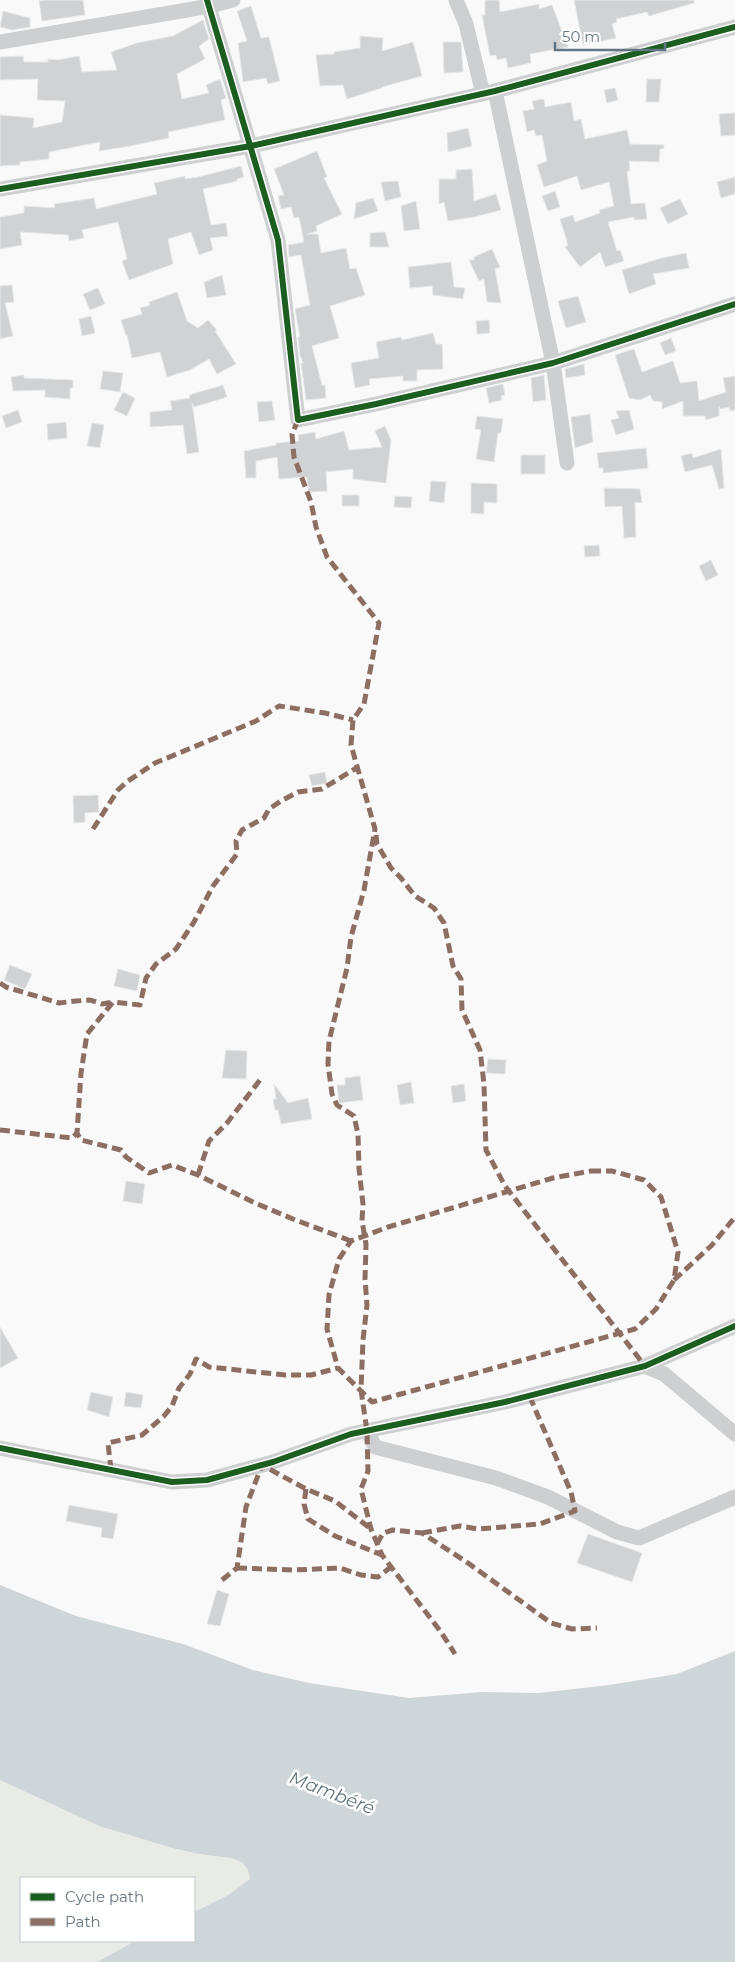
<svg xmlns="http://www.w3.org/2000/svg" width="735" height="1962" viewBox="0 0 735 1962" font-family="Montserrat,sans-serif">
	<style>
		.green { fill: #e8ebe6 }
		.water { fill: #ced6d9 }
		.building { fill: #d0d2d3; stroke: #e8e8e8 }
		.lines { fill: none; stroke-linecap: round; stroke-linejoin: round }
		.minor { stroke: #cecfd0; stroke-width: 15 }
		.quiet { stroke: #8d6e63; stroke-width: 5; stroke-dasharray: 10 5; stroke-linecap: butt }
		.cycleway-casing { stroke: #fff; stroke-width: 9 }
		.cycleway { stroke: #1b5e20; stroke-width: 6 }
		.labels { text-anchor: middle; stroke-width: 5; stroke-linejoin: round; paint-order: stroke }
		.water-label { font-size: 18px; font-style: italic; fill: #60757c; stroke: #fff }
	</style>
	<rect width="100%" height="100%" fill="#f9f9f9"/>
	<polygon class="green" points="0,1780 99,1826 176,1849 199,1854 232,1857 243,1863 248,1870 250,1879 228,1895 194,1912 194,1878 21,1878 21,1941 135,1941 97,1962 0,1962"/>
	<polygon class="water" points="0,1585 76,1616 183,1644 253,1670 309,1683 409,1698 482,1692 539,1693 609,1685 677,1674 735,1651 735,1962 97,1962 135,1941 194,1941 194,1912 228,1895 250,1879 248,1870 243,1863 232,1858 199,1854 176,1849 99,1826 0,1780"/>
	<g class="building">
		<polygon points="45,0 83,0 85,15 42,21 39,1"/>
		<polygon points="485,0 499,0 500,12 539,4 539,9 552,5 568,47 530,54 531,63 508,68 506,58 497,60 496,55 490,56 482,15 485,15"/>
		<polygon points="574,0 694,0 694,3 649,16 647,12 616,19 617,22 612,24 616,38 583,45"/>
		<polygon points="251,6 261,38 269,37 280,81 268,84 266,78 243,82 238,43 247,41 237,11"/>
		<polygon points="3,11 30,18 30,27 12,30 0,27"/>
		<polygon points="203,20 209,39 199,46 205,59 177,74 182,99 209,93 206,85 220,79 226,98 221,100 225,120 168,132 169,138 130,146 99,151 100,142 49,152 49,159 20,162 20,165 0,166 0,115 34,118 33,128 62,122 65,101 37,100 38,79 0,80 0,57 23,56 24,62 48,62 48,59 58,60 79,56 82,72 117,70 111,52 137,43 173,36"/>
		<polygon points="360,36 383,38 382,51 413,42 422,76 382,87 382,88 347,99 343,85 320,86 316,55 334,54 334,52 360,48"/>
		<polygon points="443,42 461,42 463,72 444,73"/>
		<polygon points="647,79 661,79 659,102 646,102"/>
		<polygon points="615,88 618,100 607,103 604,90"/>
		<polygon points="544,99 545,107 571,102 574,121 581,119 585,139 627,130 630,144 664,145 664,148 660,149 659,162 629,161 630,171 627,171 631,204 645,203 647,219 634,220 634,217 608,222 617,251 620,250 624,261 605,267 600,252 580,267 565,247 568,245 560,219 573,215 575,222 600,213 599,210 614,206 609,182 581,190 577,176 544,187 537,165 547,161 542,135 536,136 534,130 527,132 523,111 534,109 532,101"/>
		<polygon points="735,113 735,135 721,136 719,114"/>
		<polygon points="468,128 472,146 448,152 447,133"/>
		<polygon points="317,151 327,177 324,178 342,214 316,226 317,231 307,234 318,234 321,253 346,248 350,269 356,268 365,295 330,306 339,338 312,346 322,385 325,385 326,398 306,400 301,363 303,363 300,355 298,337 300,337 295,309 310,305 301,255 289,257 288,245 304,242 299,217 294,218 291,207 281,209 278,196 284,195 274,169"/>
		<polygon points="241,166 244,177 237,179 237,181 203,189 211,225 226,223 228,236 210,238 213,250 199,255 191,232 168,239 173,264 129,280 122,261 127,259 118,222 82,230 84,238 69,241 68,235 20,232 22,245 0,249 0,217 24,213 24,206 55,208 54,204 94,198 96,209 157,194 154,183 185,176 185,179 198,177"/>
		<polygon points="472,169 474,201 496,194 501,210 474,217 448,221 444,202 439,204 439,179 456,179 456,170"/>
		<polygon points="735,177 735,194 721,198 717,182"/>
		<polygon points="398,181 401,197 385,201 381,182"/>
		<polygon points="555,191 560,207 548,211 542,196"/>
		<polygon points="373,198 378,211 354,219 356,203"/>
		<polygon points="680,199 688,214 668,224 660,208"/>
		<polygon points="416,201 420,229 404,231 401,206"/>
		<polygon points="385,232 389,247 370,247 370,233"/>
		<polygon points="492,249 500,267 495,269 501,303 487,302 484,279 479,281 469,260 474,260 474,257"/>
		<polygon points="686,253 689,268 653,274 656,284 629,294 622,270 662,258"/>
		<polygon points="451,262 454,287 465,288 463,299 433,295 432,286 410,288 408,267"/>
		<polygon points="222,275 226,295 207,298 204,282"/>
		<polygon points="12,285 14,302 5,303 13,336 0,339 0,286"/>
		<polygon points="98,288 105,304 90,310 83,294"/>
		<polygon points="177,292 187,321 198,328 208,320 217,330 215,331 236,364 217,374 209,359 190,370 167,377 160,352 132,358 127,335 126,336 121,320 142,314 140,308 150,305 149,302"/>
		<polygon points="578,296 586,322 566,328 558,301"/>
		<polygon points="91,316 95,333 82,336 79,319"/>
		<polygon points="489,320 490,333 477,334 476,321"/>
		<polygon points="433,333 436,344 442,344 443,369 417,370 417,381 403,381 403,376 369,379 370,385 355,388 351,363 379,358 376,342 401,337 402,340"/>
		<polygon points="671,338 676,351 665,355 660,343"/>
		<polygon points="634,349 642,372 673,361 680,383 697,381 699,401 726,392 723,378 735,376 735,410 730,411 729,407 720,409 719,406 719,416 706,420 705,416 683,416 683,401 662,409 662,402 653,401 650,395 640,400 629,398 615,355"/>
		<polygon points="584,364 585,375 566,378 565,369"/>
		<polygon points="103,371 123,373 120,392 100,389"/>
		<polygon points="24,375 24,378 73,380 73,388 70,388 70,399 45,397 45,390 13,391 11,377"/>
		<polygon points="544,375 546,400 533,402 531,378"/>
		<polygon points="503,384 505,395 501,396 502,400 489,403 486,388"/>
		<polygon points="223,385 227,397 194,407 192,403 199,452 187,454 183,425 150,427 150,412 172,410 170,401 190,398 189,395"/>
		<polygon points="123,392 135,398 127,416 114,410"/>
		<polygon points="272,401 275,420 259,422 257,402"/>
		<polygon points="18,410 22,422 6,428 2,416"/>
		<polygon points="629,410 634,429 616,435 611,420 619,418 616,411"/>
		<polygon points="590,414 593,442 575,448 571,417"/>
		<polygon points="477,416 503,419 501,433 498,433 494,462 476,459 481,430 475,429"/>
		<polygon points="66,422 67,438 48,440 47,424"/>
		<polygon points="92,423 104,425 100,448 87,446"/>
		<polygon points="385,426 391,440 386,483 353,479 353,469 326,472 327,491 309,492 307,477 279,479 277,457 256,461 256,478 246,478 244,451 276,445 276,443 299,441 298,435 315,432 316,439 344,431 349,450 382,447 375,431"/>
		<polygon points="646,448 648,468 603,473 603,468 599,468 597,453"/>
		<polygon points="721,449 724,488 719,489 712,465 685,472 681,456 692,453 693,458"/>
		<rect x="521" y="455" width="24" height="19"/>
		<polygon points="431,481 446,482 444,503 429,501"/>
		<polygon points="471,483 497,484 497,503 484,502 484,514 471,513"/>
		<polygon points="604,488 640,489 642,503 635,502 636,537 624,538 622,506 605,507"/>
		<rect x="342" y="495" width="17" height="11"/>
		<polygon points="395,496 412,497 411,508 394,507"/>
		<polygon points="599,545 600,556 585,557 584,546"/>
		<polygon points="711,560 718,575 706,581 699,566"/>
		<polygon points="325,772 327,783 312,786 309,775"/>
		<polygon points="98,795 99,812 85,813 85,822 74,823 73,796"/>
		<polygon points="10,965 32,974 25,989 4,980"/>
		<polygon points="118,969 140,975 137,991 114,986"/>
		<polygon points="226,1050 247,1051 246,1079 222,1078"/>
		<polygon points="488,1059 506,1060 505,1074 486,1073"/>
		<polygon points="360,1076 363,1100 339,1103 337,1085 345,1085 345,1078"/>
		<polygon points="411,1082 414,1103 400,1105 397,1085"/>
		<polygon points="274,1084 288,1103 308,1098 312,1119 281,1124 278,1110 275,1110 273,1099 276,1099"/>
		<polygon points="464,1084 466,1101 453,1103 451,1086"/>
		<polygon points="126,1181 145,1184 142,1204 123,1201"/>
		<polygon points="0,1327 18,1358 0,1368"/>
		<polygon points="91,1392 113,1397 109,1417 87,1410"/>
		<polygon points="126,1392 143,1395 141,1408 124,1406"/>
		<polygon points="69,1505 118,1514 113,1539 101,1537 102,1528 66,1521"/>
		<polygon points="588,1534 642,1553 632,1582 577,1563"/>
		<polygon points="217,1590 229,1594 220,1626 207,1624"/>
	</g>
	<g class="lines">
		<g class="minor">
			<polyline points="207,0 278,240 298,420 376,404 553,363 735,304"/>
			<polyline points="456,0 466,24 483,94"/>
			<polyline points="0,42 210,6 233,0"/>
			<polyline points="495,91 553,363 567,463"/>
			<polyline points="0,189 251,146 495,91 735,27"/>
			<polyline points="645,1366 664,1374 735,1434"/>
			<polyline points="367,1431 375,1447 496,1478 548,1497 617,1532 639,1538 735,1497"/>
			<polyline points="0,1448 172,1482 207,1480 273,1462 351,1434 505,1402 645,1366 735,1326"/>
		</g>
		<g class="quiet">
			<polyline points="298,420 292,434 294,457 311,502 316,527 327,557 379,623 364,704 353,720 351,745 375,829 364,890 351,937 347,968 329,1041 328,1064 332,1094 337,1105 354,1116 358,1134 359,1169 363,1204 362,1221 366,1244 365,1279 367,1305 363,1340 361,1390 367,1431 368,1471 361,1489 371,1529 382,1555 441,1632 455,1654"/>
			<polyline points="93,829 118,790 128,781 155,763 256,721 279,706 325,713 353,720"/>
			<polyline points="376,835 377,844 391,868 401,878 415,896 434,908 444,923 453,966 461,979 462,1010 480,1050 484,1084 486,1150 505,1186 645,1366"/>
			<polyline points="0,983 6,987 59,1003 76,1001 90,1000 102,1004 113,1002"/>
			<polyline points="0,1130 72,1138 77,1133"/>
			<polygon points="591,1171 612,1171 644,1180 661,1197 678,1252 674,1280 656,1309 635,1329 372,1402 338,1368 327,1329 329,1295 339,1259 351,1241 388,1227 553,1178"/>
			<polyline points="198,1175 209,1141 227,1123 260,1080"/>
			<polyline points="351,1241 293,1219 255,1203 198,1175 172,1165 149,1173 126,1157 121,1150 81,1140 77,1133 81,1073 87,1034 113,1002 140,1005 146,978 156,964 176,949 194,922 213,886 237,854 236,841 242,830 264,818 269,809 281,801 298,792 322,789 358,767"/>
			<polyline points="674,1280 712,1245 735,1217"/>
			<polyline points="111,1470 108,1443 142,1435 164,1416 172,1406 179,1388 190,1374 196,1359 209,1367 285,1375 311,1375 338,1368"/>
			<polyline points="306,1489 304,1504 308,1519 335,1536 382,1555"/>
			<polyline points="422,1533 460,1526 478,1529 540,1524 575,1511 571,1492 529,1395"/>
			<polyline points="377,1544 383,1533 393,1530 422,1533 468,1563 551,1623 572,1629 597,1628"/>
			<polyline points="237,1568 294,1570 340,1568 361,1575 378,1577 391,1567"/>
			<polyline points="222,1580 237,1568 246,1507 262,1465 306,1489 335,1501 371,1529"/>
		</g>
		<g class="cycleway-casing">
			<g id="cycleway">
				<polyline points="207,0 278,240 298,420 376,404 553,363 735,304"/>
				<polyline points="0,189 251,146 495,91 735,27"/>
				<polyline points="0,1448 172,1482 207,1480 273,1462 351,1434 505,1402 645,1366 735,1326"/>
			</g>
		</g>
		<use href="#cycleway" class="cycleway"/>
	</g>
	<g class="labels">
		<g class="water-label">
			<text transform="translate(332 1793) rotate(21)" y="6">Mambéré</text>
		</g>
	</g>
	<rect x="20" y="1877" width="175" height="65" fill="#ffffff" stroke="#c1c8cd"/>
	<rect x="30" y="1893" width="25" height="8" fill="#1b5e20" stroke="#c1c8cd"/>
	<text x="65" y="1902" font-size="15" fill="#657683">Cycle path</text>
	<rect x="30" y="1918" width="25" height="8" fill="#8d6e63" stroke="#c1c8cd"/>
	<text x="65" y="1927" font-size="15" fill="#657683">Path</text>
	<path d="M555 42v8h110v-8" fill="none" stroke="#657683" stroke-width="2.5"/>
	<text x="562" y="42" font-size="15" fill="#657683" stroke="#ffffff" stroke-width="4" paint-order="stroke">50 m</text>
</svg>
